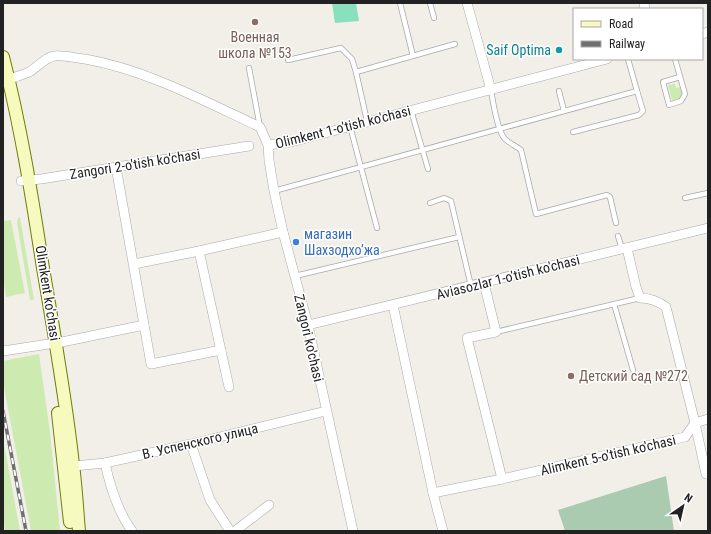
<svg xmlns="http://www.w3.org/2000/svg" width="711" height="534" viewBox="0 0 711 534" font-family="'Roboto Condensed',sans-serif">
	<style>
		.grass { fill: #cdebb0 }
		.cemetery { fill: #aacbaf }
		.pitch { fill: #88e0be }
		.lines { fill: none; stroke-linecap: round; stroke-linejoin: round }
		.service-casing { stroke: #a9a9a9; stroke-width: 6 }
		.minor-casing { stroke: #a9a9a9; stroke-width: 10 }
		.secondary-casing { stroke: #707d05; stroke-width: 14 }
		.service { stroke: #fff; stroke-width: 4.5 }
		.minor { stroke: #fff; stroke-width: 9 }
		.secondary { stroke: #f7fabf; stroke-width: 12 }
		.rail-casing { stroke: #707070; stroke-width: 3.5 }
		.rail { stroke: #fff; stroke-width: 2; stroke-dasharray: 6; stroke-linecap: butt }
		.education-dot { fill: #8d6e63; stroke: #fff; stroke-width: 1.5 }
		.culture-dot { fill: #0f9aa8; stroke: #fff; stroke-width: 1.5 }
		.shop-dot { fill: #3f7fe0; stroke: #fff; stroke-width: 1.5 }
		.labels { text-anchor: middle; stroke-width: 3; stroke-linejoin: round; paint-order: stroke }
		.education-label { font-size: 14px; fill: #785e54; stroke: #fff }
		.culture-label { font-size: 14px; fill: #0d838f; stroke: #fff; text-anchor: end }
		.street-label { font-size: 14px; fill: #222; stroke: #fff }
		.shop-label { font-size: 14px; fill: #366cbe; stroke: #fff; text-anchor: start }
	</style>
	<rect width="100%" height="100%" fill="#f2efe9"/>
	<g class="grass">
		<polygon points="675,84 676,88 680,87 683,94 681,98 672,101 668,85"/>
		<polygon points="20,217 34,300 30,300 17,223 18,218"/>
		<polygon points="11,220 25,293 6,297 3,277 3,221"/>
		<polygon points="39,354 50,432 60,531 31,531 3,382 3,361"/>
		<polygon points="3,438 20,531 5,531 3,516"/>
	</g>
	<polygon class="cemetery" points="666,476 674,531 565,531 558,510"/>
	<polygon class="pitch" points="332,3 356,3 359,21 335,23"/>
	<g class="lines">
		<g class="service-casing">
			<g id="service">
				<polyline points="400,3 413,56"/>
				<polyline points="430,3 434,18"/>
				<polyline points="628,59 637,91"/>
				<polyline points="675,59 685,94 681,101 669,105 663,82 680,77"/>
				<polyline points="288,60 341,48 352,59 356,72"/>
				<polyline points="249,68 260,127"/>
				<path d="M 491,90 C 493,102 497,131 505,139 C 509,143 516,146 521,150 L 536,214 L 607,195 L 610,197 L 616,223"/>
				<polyline points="559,91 564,111"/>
				<polyline points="411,110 428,169"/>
				<polyline points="367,121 356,72 455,44"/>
				<polyline points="350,126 377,228"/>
				<polyline points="274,191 637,91 643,111 639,115 573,132"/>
				<polyline points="685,198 708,193"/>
				<polyline points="430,203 444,198 451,201 471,286"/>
				<polyline points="618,236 622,249"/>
				<polyline points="295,276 459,237"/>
				<polyline points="614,304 633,370"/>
				<polyline points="496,332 640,298"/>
			</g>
		</g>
		<g class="minor-casing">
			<g id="minor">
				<polyline points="467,3 491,90"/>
				<polyline points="644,3 645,9"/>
				<polyline points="702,34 708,32"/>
				<path d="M 9,79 C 15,77 23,75 29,72 C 38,67 44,58 54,56 C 64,55 75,58 85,59 C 147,70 204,101 260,127 L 268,145 L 269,160 L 274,191 L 283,232 L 308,325 L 353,531"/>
				<polyline points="268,145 291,142 607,59"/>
				<polyline points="116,167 151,364 221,350"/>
				<polyline points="21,181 41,179 249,146"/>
				<path d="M 627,248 L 636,287 L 640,298 C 650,298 658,301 666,307 L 695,423 L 706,474"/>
				<polyline points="199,251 229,387"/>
				<polyline points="134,264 199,251 283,232"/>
				<polyline points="484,283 496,332 467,338 502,479"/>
				<polyline points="393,305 433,493 443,531"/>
				<polyline points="308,325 708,228"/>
				<polyline points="3,351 62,342 144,325"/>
				<polyline points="191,444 210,500 230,531"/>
				<path d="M 105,463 C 110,486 118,512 132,531"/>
				<polyline points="74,466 105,463 191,444 326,411"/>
				<polyline points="433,493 502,479 685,437 695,423 708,419"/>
				<polyline points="235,531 269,505"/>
			</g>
		</g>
		<g class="secondary-casing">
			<g id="secondary">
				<path d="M 3,57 C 21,127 32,197 43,268 C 54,333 66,399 73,465 C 76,487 77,509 79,531"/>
				<polyline points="58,413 70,522"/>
			</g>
		</g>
		<use href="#service" class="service"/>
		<use href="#minor" class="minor"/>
		<use href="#secondary" class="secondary"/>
		<g class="rail-casing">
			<polyline id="rail" points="3,411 26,531"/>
		</g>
		<use href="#rail" class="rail"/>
	</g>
	<g class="education-dot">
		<circle cx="255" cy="22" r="4"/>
		<circle cx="571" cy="376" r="4"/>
	</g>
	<circle class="culture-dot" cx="559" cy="50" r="4"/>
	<circle class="shop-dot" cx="296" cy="242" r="4"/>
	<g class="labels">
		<g class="education-label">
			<text x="255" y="42">Военная<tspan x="255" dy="16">школа №153</tspan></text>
			<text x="579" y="381" text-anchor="start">Детский сад №272</text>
		</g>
		<g class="culture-label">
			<text x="551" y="55">Saif Optima</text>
		</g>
		<g class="street-label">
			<text transform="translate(343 127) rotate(-14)" y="5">Olimkent 1-o'tish ko'chasi</text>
			<text transform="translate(135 164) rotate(-9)" y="5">Zangori 2-o'tish ko'chasi</text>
			<text transform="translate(508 277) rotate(-14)" y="5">Aviasozlar 1-o'tish ko'chasi</text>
			<text transform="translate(48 293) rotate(81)" y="5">Olimkent ko'chasi</text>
			<text transform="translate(309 338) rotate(77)" y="5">Zangori ko'chasi</text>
			<text transform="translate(200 441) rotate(-13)" y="5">В. Успенского улица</text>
			<text transform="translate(608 455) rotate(-13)" y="5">Alimkent 5-o'tish ko'chasi</text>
		</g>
		<g class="shop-label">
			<text x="304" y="239">магазин<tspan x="304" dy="16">Шахзодхо’жа</tspan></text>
		</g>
	</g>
	<rect width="711" height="534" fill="none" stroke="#222222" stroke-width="8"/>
	<rect x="573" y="8" width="130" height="52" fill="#ffffff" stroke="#a7a7a7"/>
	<rect x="581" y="21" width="20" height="6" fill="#f7fabf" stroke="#a7a7a7"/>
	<text x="609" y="28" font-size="12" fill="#222222">Road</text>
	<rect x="581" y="41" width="20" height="6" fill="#707070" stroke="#a7a7a7"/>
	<text x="609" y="48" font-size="12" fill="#222222">Railway</text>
	<g transform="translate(683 506) rotate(34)" stroke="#ffffff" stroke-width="3" paint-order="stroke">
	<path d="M0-3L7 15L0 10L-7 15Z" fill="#222222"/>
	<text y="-6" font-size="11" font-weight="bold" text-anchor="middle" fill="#222222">N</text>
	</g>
</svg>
